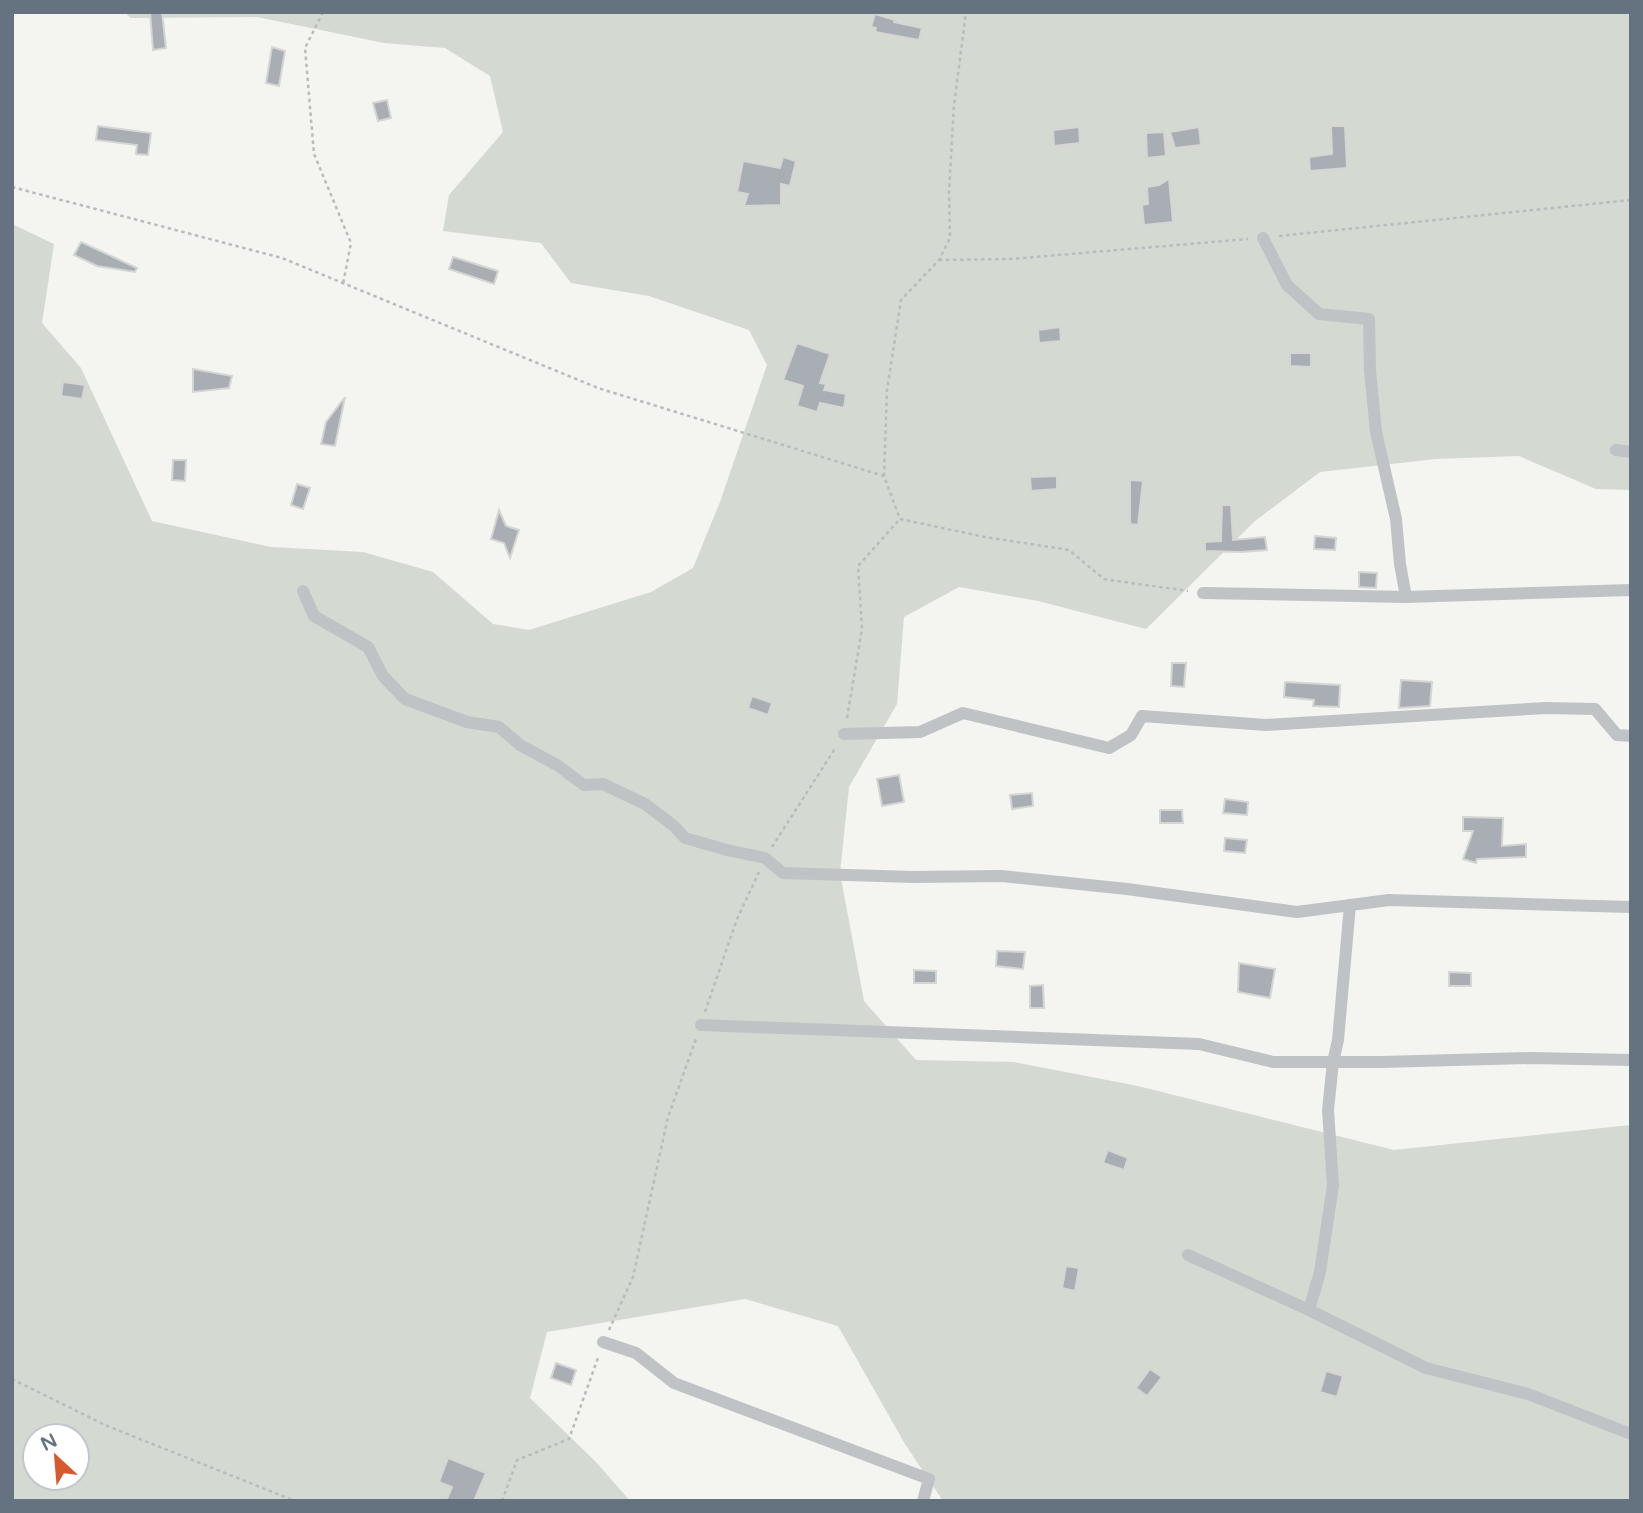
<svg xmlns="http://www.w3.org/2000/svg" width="1643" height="1513" viewBox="0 0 1643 1513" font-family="'Varela Round',sans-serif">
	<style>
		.green { fill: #d4dad1; fill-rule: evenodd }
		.building { fill: #a8aeb4; stroke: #d5d5d3; stroke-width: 2 }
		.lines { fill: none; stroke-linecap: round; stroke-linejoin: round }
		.path { stroke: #b9bbbd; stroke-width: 2.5; stroke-dasharray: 3.5 3.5; stroke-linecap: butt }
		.minor { stroke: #bfc3c6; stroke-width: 12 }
	</style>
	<rect width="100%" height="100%" fill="#f4f4f0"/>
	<path class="green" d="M 124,12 L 1631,12 L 1631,490 L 1596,489 L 1519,456 L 1436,459 L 1320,472 L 1255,521 L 1146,629 L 1038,601 L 959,587 L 904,617 L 897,704 L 849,787 L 840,873 L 864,1001 L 916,1060 L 1014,1062 L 1138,1086 L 1394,1150 L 1631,1125 L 1631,1501 L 943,1501 L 905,1444 L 838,1326 L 745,1299 L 547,1332 L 530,1398 L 596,1462 L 630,1501 L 12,1501 L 12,224 L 54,244 L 42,323 L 81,368 L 152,521 L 271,547 L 363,552 L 433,572 L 493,624 L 529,630 L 651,592 L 693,568 L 720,502 L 767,365 L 749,330 L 649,296 L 571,283 L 541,243 L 443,231 L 449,195 L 503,132 L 490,76 L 445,48 L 384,43 L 257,17 L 131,18 ZM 35,1436 L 77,1436 L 77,1478 L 35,1478 Z"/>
	<g class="building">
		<polygon points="150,12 162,12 166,48 153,50"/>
		<polygon points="875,14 895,20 894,22 922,28 919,40 875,32 876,28 871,27"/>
		<polygon points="272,47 285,51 279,86 266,83"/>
		<polygon points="387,100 391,118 378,121 373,103"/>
		<polygon points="98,126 151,133 148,155 136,154 137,145 96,140"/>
		<polygon points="1331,126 1345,126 1347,168 1310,171 1309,157 1332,154"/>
		<polygon points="1079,127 1080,143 1054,146 1053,130"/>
		<polygon points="1199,127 1201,145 1175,148 1170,132"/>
		<polygon points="1164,132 1166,156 1147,158 1146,133"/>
		<polygon points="783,157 796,161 790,186 781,184 781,205 744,206 748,194 737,192 743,161 780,168"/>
		<polygon points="1169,179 1173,222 1144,225 1142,205 1148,204 1147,187 1159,185"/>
		<polygon points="81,242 137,268 135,272 97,266 74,255"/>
		<polygon points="453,257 498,271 494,284 449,269"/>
		<polygon points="1060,327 1061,341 1039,343 1038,330"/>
		<polygon points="797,343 830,354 820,383 826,384 824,390 846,394 844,408 820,403 817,412 797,406 803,386 783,380"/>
		<polygon points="1290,353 1311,353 1311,367 1290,366"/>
		<polygon points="193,369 232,376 229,388 193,392"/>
		<polygon points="63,382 85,385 82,399 61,396"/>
		<polygon points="345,397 335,446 321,444 326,422"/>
		<polygon points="173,460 186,460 185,481 172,480"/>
		<polygon points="1057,476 1057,489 1031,491 1030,477"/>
		<polygon points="1130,480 1143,481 1138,525 1130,524"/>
		<polygon points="297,484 310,488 303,509 291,505"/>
		<polygon points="1222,505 1231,505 1233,540 1265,537 1267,550 1241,552 1205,551 1205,542 1221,541"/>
		<polygon points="499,510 506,526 519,530 510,558 504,543 491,539"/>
		<polygon points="1315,536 1336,538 1335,550 1314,549"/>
		<polygon points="1359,572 1377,573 1376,588 1359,587"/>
		<polygon points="1172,663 1186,663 1184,687 1171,686"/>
		<polygon points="1401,680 1432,682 1430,706 1399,708"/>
		<polygon points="1285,682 1340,685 1339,707 1313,706 1314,700 1284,697"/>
		<polygon points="752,696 772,703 768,715 748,708"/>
		<polygon points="899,775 904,802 882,806 877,779"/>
		<polygon points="1032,793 1033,806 1012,809 1010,795"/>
		<polygon points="1225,799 1248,802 1247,815 1223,813"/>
		<polygon points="1160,810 1182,810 1183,823 1160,823"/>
		<polygon points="1463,817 1503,818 1502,846 1526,844 1526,857 1477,859 1476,863 1463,859 1473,831 1463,831"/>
		<polygon points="1225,838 1247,840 1245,853 1224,851"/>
		<polygon points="997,951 1025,952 1023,969 996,966"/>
		<polygon points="1239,963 1275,969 1270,998 1238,992"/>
		<polygon points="914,970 936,971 936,983 914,983"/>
		<polygon points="1449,972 1471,973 1471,986 1449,986"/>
		<polygon points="1043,985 1044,1008 1030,1008 1030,986"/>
		<polygon points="1108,1150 1128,1158 1124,1170 1103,1163"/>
		<polygon points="1066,1266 1079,1268 1075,1291 1062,1288"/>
		<polygon points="556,1363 576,1370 571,1385 551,1378"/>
		<polygon points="1150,1369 1162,1377 1147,1396 1136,1388"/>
		<polygon points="1326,1371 1343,1376 1337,1397 1320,1392"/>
		<polygon points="448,1458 486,1473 474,1501 446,1501 452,1487 439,1482"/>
	</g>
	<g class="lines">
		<g class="path">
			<polyline points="323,12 305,48 314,154 351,243 343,284"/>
			<polyline points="12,187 282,258 598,388 884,476 900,519 985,537 1069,550 1104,579 1188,591"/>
			<polyline points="1279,236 1631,200"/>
			<polyline points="939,260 1011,259 1248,239"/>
			<polyline points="884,476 887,390 901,300 939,260 950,238 949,191 954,105 966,12"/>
			<polyline points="847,718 862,629 858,566 900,519"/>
			<polyline points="772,847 836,747"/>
			<polyline points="705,1012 737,919 759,872"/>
			<polyline points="609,1330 633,1277 668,1117 696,1039"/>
			<polyline points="12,1379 105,1425 295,1501"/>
			<polyline points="502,1501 517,1460 569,1439 599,1355"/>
		</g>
		<g class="minor">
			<polyline points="1263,238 1287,285 1319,314 1369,319 1370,370 1376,432 1396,519 1400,564 1406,597"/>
			<polyline points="1616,450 1631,452"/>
			<polyline points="303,591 314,616 368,647 383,676 405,699 467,722 499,727 520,745 557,765 584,785 603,784 645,804 674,826 685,838 727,850 765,858 783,873 913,877 1002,876 1127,889 1297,912 1389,900 1631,907"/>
			<polyline points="1203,593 1406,597 1631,590"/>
			<polyline points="844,734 920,732 963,713 1109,748 1131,735 1142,716 1266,725 1546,708 1595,709 1617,735 1631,736"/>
			<polyline points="701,1025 1199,1044 1273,1062 1382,1062 1530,1058 1631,1060"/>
			<polyline points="1188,1255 1309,1310 1426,1368 1528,1394 1631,1434"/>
			<polyline points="1309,1310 1320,1272 1333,1185 1328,1110 1333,1062 1338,1040 1350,905"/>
			<polyline points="603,1342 636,1353 674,1383 929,1479 923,1501"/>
		</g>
	</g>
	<rect width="1643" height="1513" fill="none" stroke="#65727f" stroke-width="28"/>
	<g transform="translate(56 1457) rotate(334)"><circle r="33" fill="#ffffff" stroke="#c1c7cc" stroke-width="2"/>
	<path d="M0-5L12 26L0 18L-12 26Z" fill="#d65a2d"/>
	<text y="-10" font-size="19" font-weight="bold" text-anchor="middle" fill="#65727f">N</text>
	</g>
</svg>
